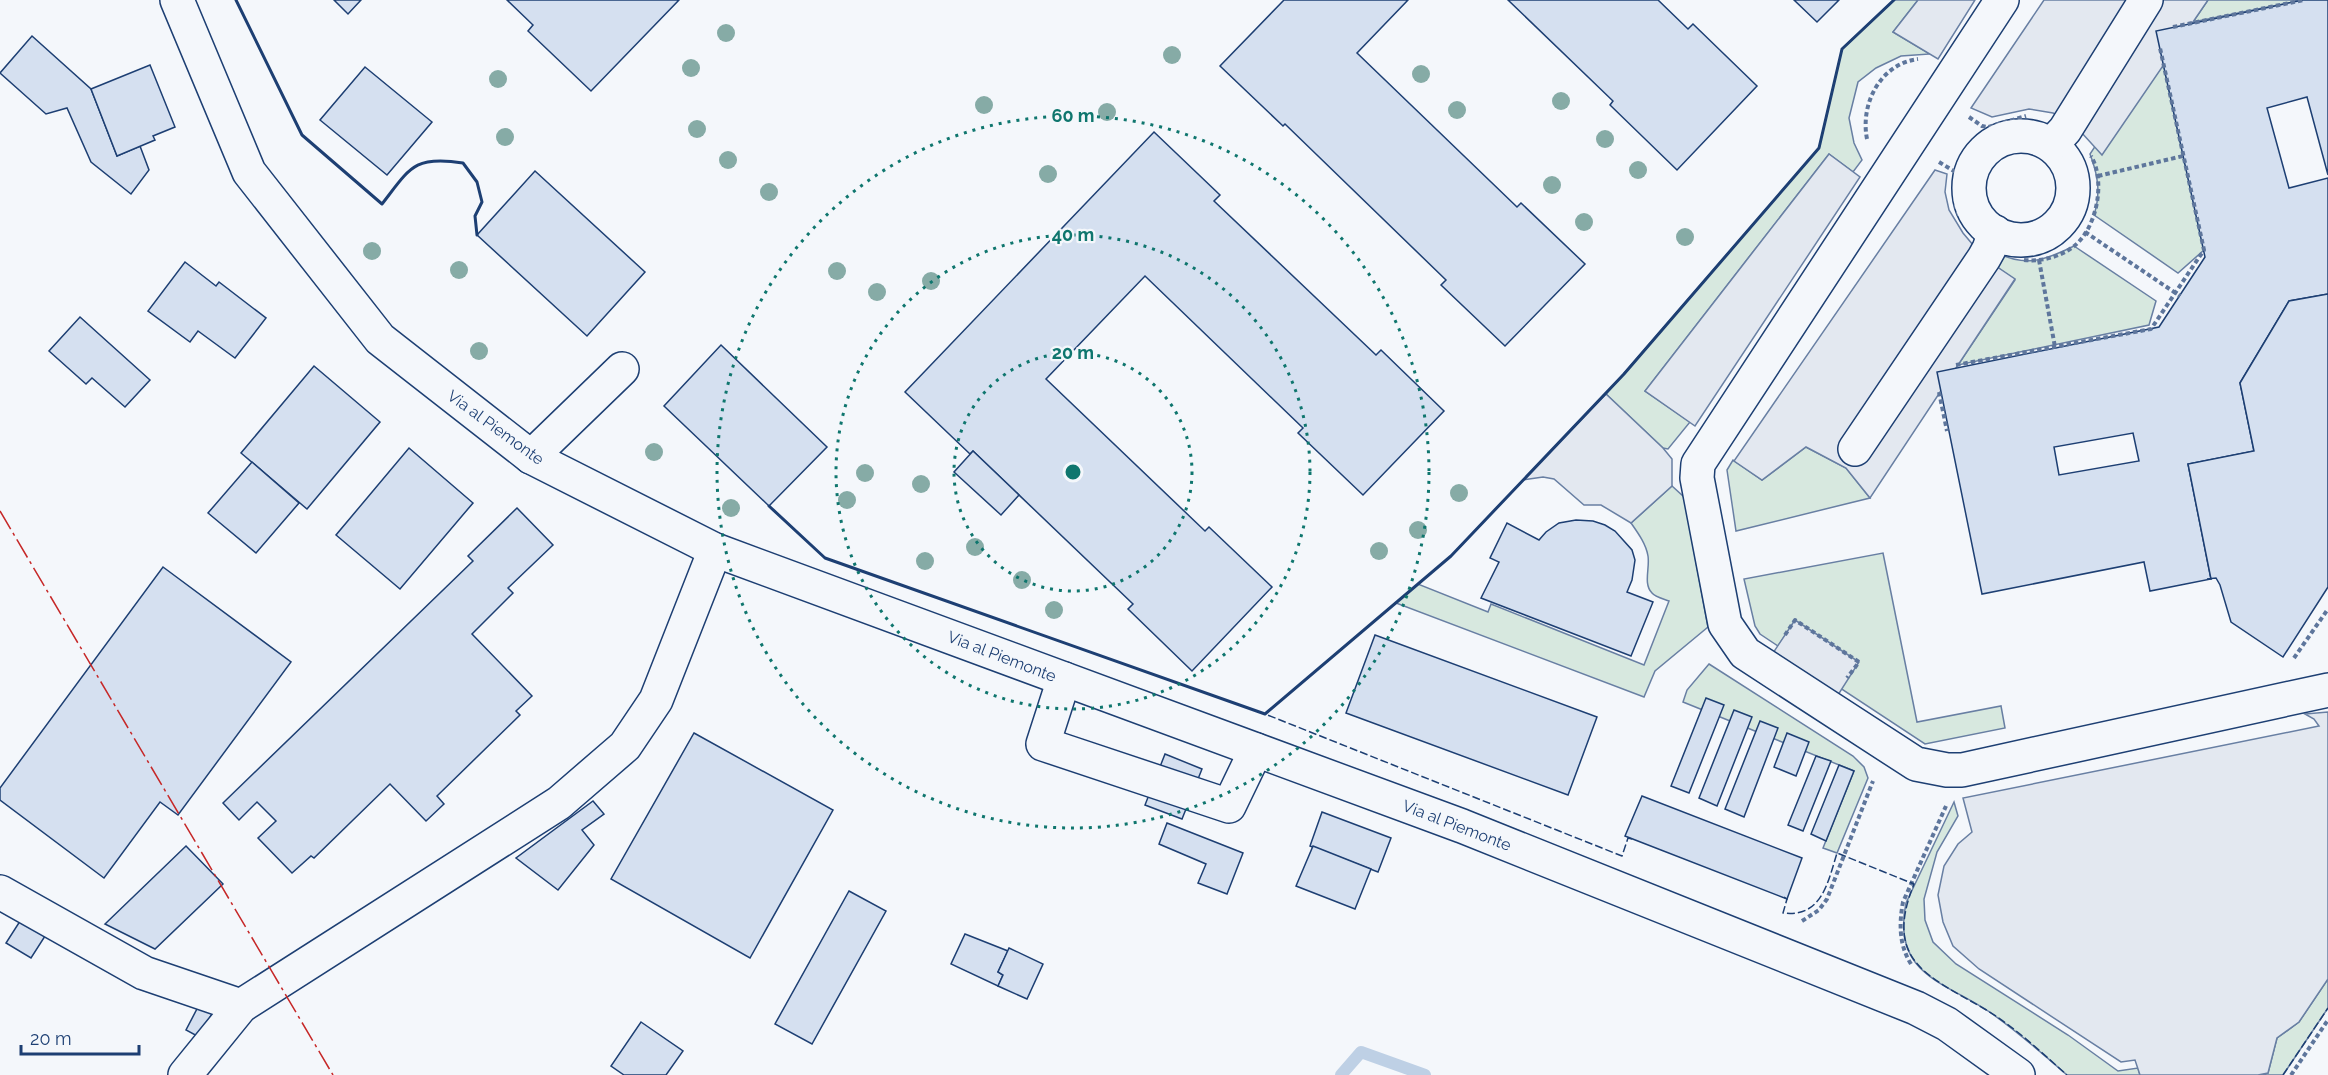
<svg xmlns="http://www.w3.org/2000/svg" width="2328" height="1075" viewBox="0 0 2328 1075" font-family="Raleway,sans-serif">
	<style>
		.green { fill: #d7e8df; stroke: #687fa3; stroke-width: 1.5 }
		.parking { fill: #e3e8f0; stroke: #687fa3; stroke-width: 1.5 }
		.lines { fill: none; stroke-linecap: round; stroke-linejoin: round }
		.stream { stroke: #bed0e5; stroke-width: 12 }
		.building { fill: #d5e0f0; stroke: #1d3f73; stroke-width: 1.5; fill-rule: evenodd }
		.minor-casing { stroke: #1d3f73; stroke-width: 36 }
		.major-casing { stroke: #1d3f73; stroke-width: 36 }
		.path { stroke: #5e769c; stroke-width: 4; stroke-dasharray: 4.5 3; stroke-linecap: butt }
		.minor { stroke: #f4f7fb; stroke-width: 33 }
		.major { stroke: #f4f7fb; stroke-width: 33 }
		.fence { stroke: #1d3f73; stroke-width: 1.5; stroke-dasharray: 8 3; stroke-linecap: butt }
		.wall { stroke: #1d3f73; stroke-width: 3 }
		.power { stroke: #c62828; stroke-width: 1.5; stroke-dasharray: 21 4.5 3 4.5; stroke-linecap: butt }
		.tree { fill: #86aba6 }
		.ring { fill: none; stroke: #0f766e; stroke-width: 3; stroke-dasharray: 3 6 }
		.labels { text-anchor: middle; stroke-width: 4.5; stroke-linejoin: round; paint-order: stroke }
		.street-label { font-size: 16px; fill: #1d3f73; stroke: #f4f7fb }
		.centre { fill: #0f766e; stroke: #f4f7fb; stroke-width: 3 }
		.ring-label { font-size: 18px; text-anchor: middle; font-weight: bold; fill: #0f766e; stroke: #f4f7fb; stroke-width: 4.5; stroke-linejoin: round; paint-order: stroke }
	</style>
	<rect width="100%" height="100%" fill="#f4f7fb"/>
	<g class="green">
		<polygon points="1894,0 1918,0 1893,32 1930,54 1901,56 1876,68 1858,82 1849,118 1854,143 1862,160 1853,172 1829,154 1645,391 1690,422 1668,449 1663,448 1606,394 1819,148 1842,49"/>
		<polygon points="2208,0 2303,0 2193,22"/>
		<path d="M 2160,48 L 2204,250 L 2178,273 L 2094,215 C 2101,193 2098,175 2090,154 Z"/>
		<path d="M 2074,246 L 2156,301 L 2149,325 L 1958,365 L 2015,280 L 1984,258 L 1989,249 C 2023,268 2042,262 2074,246 Z"/>
		<polygon points="1806,447 1846,468 1870,498 1736,531 1727,470 1733,460 1762,480"/>
		<path d="M 1672,486 L 1684,497 L 1708,627 L 1655,671 L 1644,697 L 1396,603 L 1418,584 L 1488,612 L 1491,604 L 1644,665 L 1669,601 C 1664,599 1655,597 1652,593 C 1643,584 1650,568 1648,556 C 1646,544 1638,533 1631,523 Z"/>
		<polygon points="1883,553 1917,722 2001,706 2005,728 1925,744 1840,688 1795,620 1778,646 1760,634 1755,626 1744,579"/>
		<polygon points="1709,664 1853,756 1864,767 1868,778 1837,853 1823,848 1854,771 1683,702 1687,690"/>
		<path d="M 1954,802 L 1958,816 L 1937,852 L 1924,899 L 1925,920 L 1933,942 L 1956,964 L 2068,1035 L 2118,1071 L 2138,1068 L 2140,1075 L 2067,1075 C 2042,1053 2018,1032 1991,1013 C 1946,982 1891,975 1906,903 Z"/>
		<polygon points="2328,979 2328,1008 2283,1075 2257,1075 2268,1073 2277,1038 2299,1022"/>
	</g>
	<g class="parking">
		<polygon points="1918,0 1975,0 1938,59 1893,32"/>
		<polygon points="2044,0 2208,0 2102,155 2071,121 2053,113 2029,109 1992,117 1971,108"/>
		<polygon points="1829,154 1860,177 1695,426 1645,391"/>
		<polygon points="1935,170 1947,174 1945,192 1949,210 1963,233 1984,258 2015,279 1870,498 1846,468 1806,447 1762,480 1734,461"/>
		<polygon points="1606,394 1663,448 1672,459 1672,486 1631,523 1601,505 1584,505 1554,479 1543,477 1523,480"/>
		<polygon points="1795,620 1859,662 1838,695 1773,653"/>
		<polygon points="2328,712 2328,979 2299,1022 2277,1038 2268,1073 2258,1075 2140,1075 2135,1060 2121,1062 1979,969 1953,946 1943,922 1938,895 1944,866 1958,844 1972,832 1963,798 2319,726 2314,719 2305,714"/>
	</g>
	<g class="lines">
		<polyline class="stream" points="1341,1075 1361,1052 1425,1075"/>
	</g>
	<g class="building">
		<polygon points="334,0 361,0 348,14"/>
		<polygon points="507,0 679,0 591,91 528,31 533,25"/>
		<polygon points="1284,0 1408,0 1357,53 1517,207 1521,203 1585,264 1505,346 1441,285 1446,280 1285,124 1283,126 1220,66"/>
		<polygon points="1508,0 1658,0 1688,29 1693,24 1757,86 1677,170 1610,105 1613,101"/>
		<polygon points="1794,0 1839,0 1817,22"/>
		<path d="M 2303,0 L 2328,0 L 2328,175 L 2307,97 L 2267,108 L 2289,188 L 2328,178 L 2328,294 L 2289,301 L 2240,383 L 2254,451 L 2188,464 L 2211,579 L 2150,591 L 2144,562 L 1982,594 L 1937,372 L 2159,327 L 2205,257 L 2156,31 ZM 2133,433 L 2139,461 L 2059,475 L 2054,447 Z"/>
		<polygon points="32,36 91,89 117,156 140,146 149,170 131,194 91,162 67,108 46,114 0,73"/>
		<polygon points="150,65 175,127 153,136 155,140 117,156 91,89"/>
		<polygon points="365,67 432,122 387,175 320,120"/>
		<polygon points="1154,132 1220,195 1214,201 1376,355 1381,350 1444,411 1363,495 1298,433 1303,428 1145,276 1046,379 1205,531 1209,527 1272,587 1192,671 1128,609 1133,604 973,451 970,454 905,392"/>
		<polygon points="535,171 645,272 587,336 477,235"/>
		<polygon points="185,262 216,286 219,282 266,318 235,358 198,331 190,342 148,311"/>
		<polygon points="2328,294 2328,587 2283,657 2231,622 2220,585 2216,578 2207,579 2211,579 2188,464 2254,451 2240,383 2289,301"/>
		<polygon points="80,317 150,380 125,407 92,378 86,384 49,351"/>
		<polygon points="721,345 827,447 769,506 664,406"/>
		<polygon points="314,366 380,422 307,509 241,453"/>
		<polygon points="409,448 473,503 400,589 336,535"/>
		<polygon points="973,451 1019,495 1001,515 954,472"/>
		<polygon points="252,462 299,503 256,553 208,513"/>
		<polygon points="517,508 553,545 508,588 513,593 472,634 532,696 516,711 520,715 437,796 444,804 426,821 390,784 314,858 311,856 292,873 258,838 276,821 257,802 239,820 223,803 473,561 468,556"/>
		<polygon points="1576,520 1593,521 1605,525 1615,531 1632,550 1635,560 1632,580 1627,592 1653,602 1631,656 1481,598 1499,562 1490,558 1507,523 1539,540 1546,532 1559,523"/>
		<polygon points="163,567 291,662 178,815 160,802 104,878 0,800 0,788"/>
		<polygon points="1375,635 1597,717 1568,795 1346,713"/>
		<polygon points="1706,698 1724,705 1689,793 1671,786"/>
		<polygon points="1734,710 1752,717 1717,806 1699,798"/>
		<polygon points="1760,721 1778,728 1744,817 1725,809"/>
		<polygon points="694,733 833,810 750,958 611,879"/>
		<polygon points="1787,733 1809,742 1796,776 1774,767"/>
		<polygon points="1165,754 1202,769 1182,819 1145,805"/>
		<polygon points="1816,756 1831,761 1803,831 1788,825"/>
		<polygon points="1839,765 1854,771 1826,841 1811,834"/>
		<polygon points="1642,796 1802,858 1787,899 1625,836"/>
		<polygon points="593,801 604,814 582,830 594,845 558,890 516,858"/>
		<polygon points="1322,812 1391,838 1378,872 1310,846"/>
		<polygon points="1167,823 1243,853 1227,894 1198,883 1206,864 1159,844"/>
		<polygon points="186,846 223,884 155,949 105,924"/>
		<polygon points="1313,846 1371,869 1355,909 1296,886"/>
		<polygon points="849,891 886,911 812,1044 775,1024"/>
		<polygon points="22,918 47,933 31,958 6,943"/>
		<polygon points="965,934 1008,951 998,972 1003,975 998,986 951,964"/>
		<polygon points="1009,948 1043,964 1027,999 998,986 1003,975 998,972"/>
		<polygon points="199,1005 213,1012 199,1037 186,1030"/>
		<polygon points="641,1022 683,1051 666,1075 624,1075 611,1066"/>
	</g>
	<g class="lines">
		<g class="minor-casing">
			<g id="minor">
				<polyline points="2002,0 1698,464 1697,478 1725,624 1745,653 1916,764 1947,770 1962,770 2328,690"/>
				<circle cx="2021" cy="188" r="52"/>
				<polyline points="2052,144 2065,130 2146,0"/>
				<polyline points="1855,449 1984,258 1989,249 1995,232"/>
				<polyline points="531,457 622,369"/>
				<polyline points="1064,679 1043,744 1229,806 1256,750"/>
				<polyline points="0,892 144,973 241,1006"/>
				<polyline points="185,1075 241,1006 559,803 625,746 656,700 715,550"/>
			</g>
		</g>
		<g class="major-casing">
			<polyline id="major" points="177,0 249,172 380,339 531,457 715,550 1462,826 1916,1008 1947,1024 2018,1075"/>
		</g>
		<g class="path">
			<polyline points="2173,27 2304,0"/>
			<polyline points="1969,117 1982,126 1988,127 2026,116"/>
			<path d="M 1867,139 C 1860,104 1880,64 1918,59"/>
			<polyline points="1939,162 1957,173 1955,203 1960,219"/>
			<polyline points="2098,176 2183,156"/>
			<polyline points="2085,232 2180,296"/>
			<path d="M 2024,260 C 2041,262 2059,257 2073,247 C 2097,229 2106,181 2091,156"/>
			<polyline points="2039,260 2055,347"/>
			<polyline points="1956,365 2151,329 2204,250 2160,48"/>
			<polyline points="1939,392 1947,431"/>
			<polyline points="1785,635 1795,620 1859,662 1847,678"/>
			<polyline points="2294,658 2328,609"/>
			<polyline points="1802,921 1819,910 1827,899 1873,781"/>
			<path d="M 1911,964 C 1899,945 1899,924 1903,902 L 1946,806"/>
			<polyline points="2291,1075 2328,1020"/>
		</g>
		<use href="#minor" class="minor"/>
		<use href="#major" class="major"/>
		<g class="fence">
			<polyline points="1632,839 1628,838 1622,856 1265,714 1451,556 1624,374 1819,148 1842,49 1894,0"/>
			<path d="M 1784,897 L 1787,899 L 1783,913 C 1822,918 1828,882 1837,853 L 1914,884 C 1882,963 1931,977 1988,1011 C 2017,1029 2042,1053 2067,1075"/>
			<polyline points="2283,1075 2328,1008"/>
		</g>
		<g class="wall">
			<path d="M 236,0 L 302,135 L 382,204 C 410,168 414,155 463,163 L 477,182 L 482,202 L 475,216 L 477,235"/>
			<polyline points="769,506 825,558 1265,714 1451,556 1624,374 1819,148 1842,49 1894,0"/>
		</g>
		<polyline class="power" points="0,511 333,1075"/>
	</g>
	<g class="tree">
		<circle cx="726" cy="33" r="9"/>
		<circle cx="1172" cy="55" r="9"/>
		<circle cx="691" cy="68" r="9"/>
		<circle cx="1421" cy="74" r="9"/>
		<circle cx="498" cy="79" r="9"/>
		<circle cx="1561" cy="101" r="9"/>
		<circle cx="984" cy="105" r="9"/>
		<circle cx="1457" cy="110" r="9"/>
		<circle cx="1107" cy="112" r="9"/>
		<circle cx="697" cy="129" r="9"/>
		<circle cx="505" cy="137" r="9"/>
		<circle cx="1605" cy="139" r="9"/>
		<circle cx="728" cy="160" r="9"/>
		<circle cx="1638" cy="170" r="9"/>
		<circle cx="1048" cy="174" r="9"/>
		<circle cx="1552" cy="185" r="9"/>
		<circle cx="769" cy="192" r="9"/>
		<circle cx="1584" cy="222" r="9"/>
		<circle cx="1685" cy="237" r="9"/>
		<circle cx="372" cy="251" r="9"/>
		<circle cx="459" cy="270" r="9"/>
		<circle cx="837" cy="271" r="9"/>
		<circle cx="931" cy="281" r="9"/>
		<circle cx="877" cy="292" r="9"/>
		<circle cx="479" cy="351" r="9"/>
		<circle cx="654" cy="452" r="9"/>
		<circle cx="865" cy="473" r="9"/>
		<circle cx="921" cy="484" r="9"/>
		<circle cx="1459" cy="493" r="9"/>
		<circle cx="847" cy="500" r="9"/>
		<circle cx="731" cy="508" r="9"/>
		<circle cx="1418" cy="530" r="9"/>
		<circle cx="975" cy="547" r="9"/>
		<circle cx="1379" cy="551" r="9"/>
		<circle cx="925" cy="561" r="9"/>
		<circle cx="1022" cy="580" r="9"/>
		<circle cx="1054" cy="610" r="9"/>
	</g>
	<g class="ring">
		<circle cx="1073" cy="472" r="119"/>
		<circle cx="1073" cy="472" r="237"/>
		<circle cx="1073" cy="472" r="356"/>
	</g>
	<g class="labels">
		<g class="street-label">
			<text transform="translate(496 427) rotate(36)" y="6">Via al Piemonte</text>
			<text transform="translate(1002 656) rotate(21)" y="6">Via al Piemonte</text>
			<text transform="translate(1457 825) rotate(21)" y="6">Via al Piemonte</text>
		</g>
	</g>
	<circle cx="1073" cy="472" r="9" class="centre"/>
	<g class="ring-label">
		<text x="1073" y="122">60 m</text>
		<text x="1073" y="241">40 m</text>
		<text x="1073" y="359">20 m</text>
	</g>
	<path d="M21 1045v9h118v-9" fill="none" stroke="#1d3f73" stroke-width="3"/>
	<text x="30" y="1045" font-size="18" fill="#1d3f73" stroke="#f4f7fb" stroke-width="4.5" paint-order="stroke">20 m</text>
</svg>
